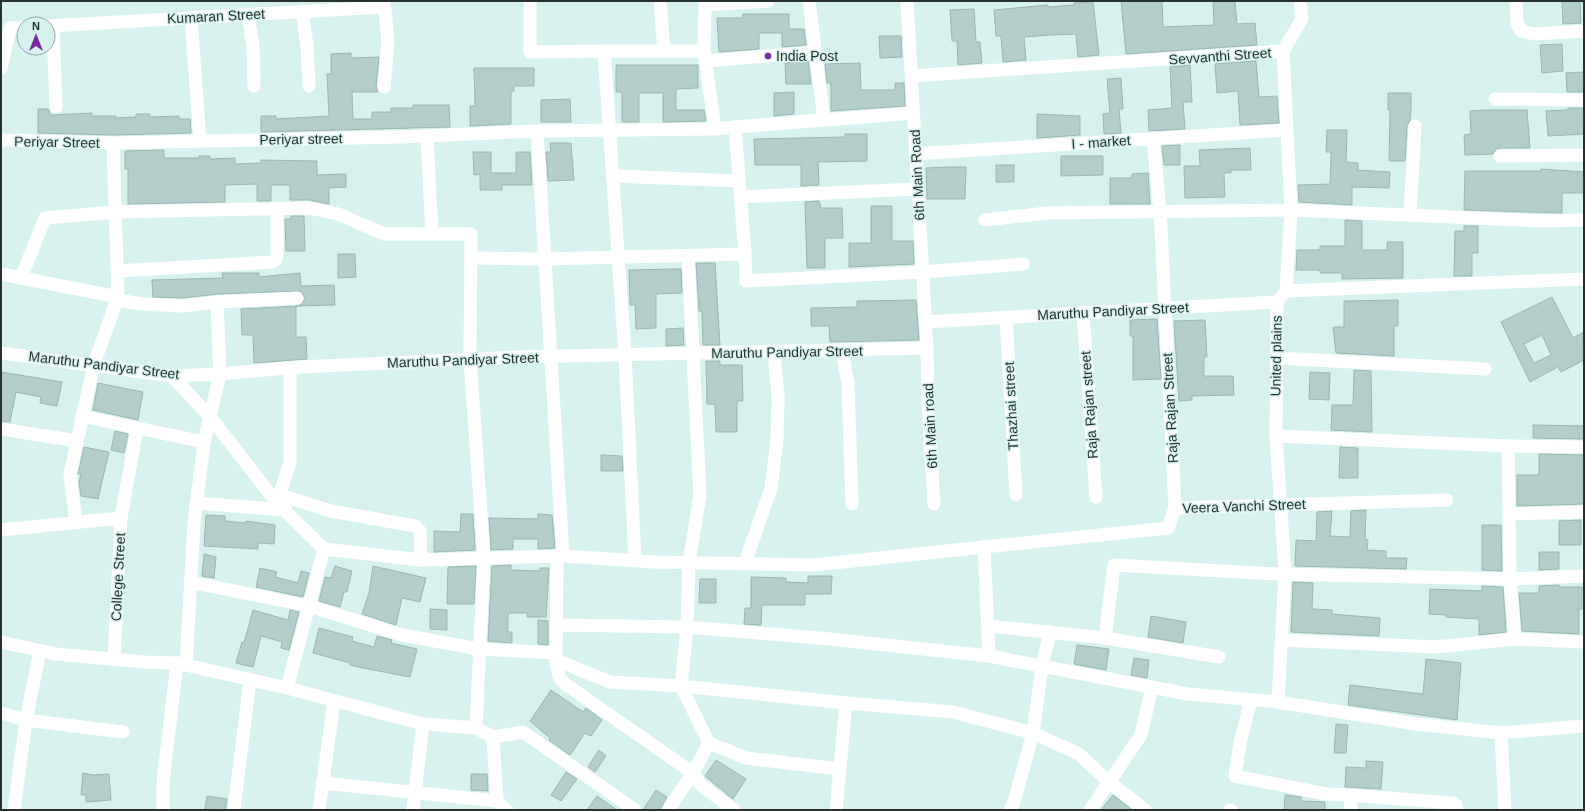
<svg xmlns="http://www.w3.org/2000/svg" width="1585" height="811" viewBox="0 0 1585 811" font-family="Arial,sans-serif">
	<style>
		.building { fill: #b3cdca; stroke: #9db6b3; fill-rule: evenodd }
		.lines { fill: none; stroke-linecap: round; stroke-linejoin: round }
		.street { stroke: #fff; stroke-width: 13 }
		.poi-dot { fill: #782c9d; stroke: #d7f2ee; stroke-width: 1.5 }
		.labels { text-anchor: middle; stroke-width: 3; stroke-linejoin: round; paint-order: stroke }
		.street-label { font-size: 14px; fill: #273230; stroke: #d7f2ee }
		.poi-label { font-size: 14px; fill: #273230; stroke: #d7f2ee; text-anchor: start }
	</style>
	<rect width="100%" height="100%" fill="#d7f2ee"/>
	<g class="building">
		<polygon points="1121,1 1162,1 1163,27 1214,25 1213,1 1235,1 1237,24 1255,23 1257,45 1126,54"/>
		<polygon points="1562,1 1580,1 1581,23 1563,24"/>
		<polygon points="1093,2 1099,55 1078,57 1076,34 1050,35 1024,37 1026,60 1003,62 1001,36 996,36 994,10 1048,5 1048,7 1074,5 1074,3"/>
		<polygon points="974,9 976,42 980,42 982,63 958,65 957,41 952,41 950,10"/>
		<polygon points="743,14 789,14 789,29 804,29 806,45 782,47 782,33 759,33 759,49 719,52 717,18 743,18"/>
		<polygon points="879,36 901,36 902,57 880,58"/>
		<polygon points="1562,44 1563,71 1542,73 1540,45"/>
		<polygon points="351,53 351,58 379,57 376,86 378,92 352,92 353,119 372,119 372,112 391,112 391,108 413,108 413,105 449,105 450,127 261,132 261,116 276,116 276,119 329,116 327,74 331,74 331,54"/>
		<polygon points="808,61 811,84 786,84 785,63"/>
		<polygon points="1256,61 1259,97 1277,96 1279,123 1240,125 1238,91 1217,93 1215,64"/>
		<polygon points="860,63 861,90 895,90 895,83 904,83 905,106 831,111 831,83 827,83 825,64"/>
		<polygon points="616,65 698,65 698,88 676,89 676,110 704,110 706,121 663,122 663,93 639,93 639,122 622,122 622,92 616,92"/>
		<polygon points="1190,65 1192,102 1183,102 1185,129 1149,131 1148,110 1172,108 1170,67"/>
		<polygon points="474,68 534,68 534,86 514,86 514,91 511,91 511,124 470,126 470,106 475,106"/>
		<polygon points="1584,72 1584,92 1567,92 1566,73"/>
		<polygon points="1121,78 1123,109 1119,109 1121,133 1104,134 1103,114 1110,113 1107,79"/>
		<polygon points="794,92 794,114 774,116 774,93"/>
		<polygon points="1388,93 1411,93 1411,110 1410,120 1407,126 1405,161 1389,161 1390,110 1388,110"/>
		<polygon points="570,99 571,122 541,122 541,100"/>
		<polygon points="1568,108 1584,108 1584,134 1548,136 1546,111 1568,110"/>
		<polygon points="38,109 48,109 51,115 92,113 92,116 116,116 116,118 136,117 136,114 150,114 150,117 179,116 179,119 190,119 191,133 113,135 38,133"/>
		<polygon points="1486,110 1527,110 1530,148 1500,148 1496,149 1493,154 1465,155 1464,135 1471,134 1470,111"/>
		<polygon points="1037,114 1080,116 1080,135 1037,138"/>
		<polygon points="1327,130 1347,130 1346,162 1358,163 1358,170 1390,172 1389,188 1352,187 1352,205 1299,202 1298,185 1330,184 1331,152 1326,152"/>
		<polygon points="845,134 867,134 867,161 818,162 819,185 801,186 801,165 755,165 754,139 845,137"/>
		<polygon points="550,143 571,143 574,180 548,181 546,152 551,152"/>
		<polygon points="1180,145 1180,165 1164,165 1162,146"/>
		<polygon points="1250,148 1251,170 1231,170 1231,173 1224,173 1225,197 1185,198 1184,166 1200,166 1199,150"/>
		<polygon points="164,150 164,158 199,158 199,156 210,156 210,159 235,158 235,164 261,163 261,160 317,161 317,175 346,174 346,187 329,188 329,204 310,200 290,200 290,185 271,185 271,201 257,201 257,184 225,185 225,202 128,204 128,169 125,169 125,151"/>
		<polygon points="473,152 491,152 491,173 516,173 516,152 530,152 532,185 502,185 502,190 480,190 480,174 474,175"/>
		<polygon points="1061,156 1103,156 1103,175 1061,176"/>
		<rect x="996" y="165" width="18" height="17"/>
		<polygon points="949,167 966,167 965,199 927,199 926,168"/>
		<polygon points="1541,169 1584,172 1584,193 1562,193 1562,213 1464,210 1465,171 1541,171"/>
		<polygon points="1148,173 1150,204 1110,204 1110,178 1132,178 1132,174"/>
		<polygon points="819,201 821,208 842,208 843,238 825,238 825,268 807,268 805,202"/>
		<polygon points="871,206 892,206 892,241 913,241 914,264 849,267 849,243 871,243"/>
		<polygon points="291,216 304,216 305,251 286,251 285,219 291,219"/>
		<polygon points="1345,220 1362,221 1362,250 1387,250 1387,242 1403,242 1403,278 1342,279 1342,273 1320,273 1320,270 1296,270 1297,250 1320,250 1320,246 1345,246"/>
		<polygon points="1464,226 1478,226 1478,253 1472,253 1472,276 1454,276 1455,231 1464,231"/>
		<polygon points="338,254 355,254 356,277 338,278"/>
		<polygon points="696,263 715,263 720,345 703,345 702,311 699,311"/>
		<polygon points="673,269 681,269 682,293 656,294 656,328 636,329 635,305 630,305 629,270"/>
		<polygon points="222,273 259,273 259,277 300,273 301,286 334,285 335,305 296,306 296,337 306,337 307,359 254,363 253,335 242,335 241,309 298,306 302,304 305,298 300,291 217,294 183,298 153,297 152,280 223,278"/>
		<path d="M 1552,297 L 1573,338 L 1584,332 L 1584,360 L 1561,372 L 1558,367 L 1530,382 L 1501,322 ZM 1542,335 L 1551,355 L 1534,363 L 1524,344 Z"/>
		<polygon points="916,300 919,340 830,342 829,326 811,326 811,308 857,307 857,301"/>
		<polygon points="1398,300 1398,326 1394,326 1394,356 1336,353 1333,327 1344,327 1344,301"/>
		<polygon points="1157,319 1161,379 1133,380 1133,336 1130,336 1130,320"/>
		<polygon points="1205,320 1207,357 1204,357 1204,376 1233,376 1234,395 1192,396 1192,400 1179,401 1174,321"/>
		<polygon points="683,328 684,345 666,346 666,329"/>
		<polygon points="706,361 720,361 720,365 742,365 743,401 737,401 737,432 716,432 715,404 707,404"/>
		<polygon points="1354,370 1371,371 1372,432 1331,430 1332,405 1353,405"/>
		<polygon points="1,372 62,382 57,406 40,403 41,397 16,392 10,422 1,421"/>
		<polygon points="1310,372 1330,373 1329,400 1309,399"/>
		<polygon points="98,383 143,392 138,420 93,410"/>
		<polygon points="1533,425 1584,426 1584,439 1533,438"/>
		<polygon points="115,431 128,434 124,453 111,450"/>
		<polygon points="84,447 109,452 98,499 81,496 79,483 81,474 78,474"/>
		<polygon points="1340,447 1358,448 1358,478 1339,478"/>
		<polygon points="1539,454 1584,455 1584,504 1517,506 1517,475 1539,475"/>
		<polygon points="601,455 622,456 623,471 601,471"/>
		<polygon points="1366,510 1365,539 1368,540 1367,550 1386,551 1386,558 1407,558 1406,569 1295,566 1296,540 1316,541 1317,512 1332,511 1330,536 1350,537 1351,511"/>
		<polygon points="461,514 473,514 475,550 434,552 434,531 460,532"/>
		<polygon points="538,514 552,515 555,548 538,549 538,539 513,539 513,549 491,550 489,518 538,519"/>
		<polygon points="206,515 225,516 225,521 246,523 246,521 275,525 274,544 258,543 258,549 204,546"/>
		<polygon points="1581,520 1581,545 1559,545 1559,521"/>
		<polygon points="1482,525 1501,525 1502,571 1482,570"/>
		<polygon points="1539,552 1559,552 1559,569 1539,570"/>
		<polygon points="204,554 216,557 214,578 202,576"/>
		<polygon points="511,565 511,570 540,571 540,568 549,568 546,617 527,617 527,613 508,613 508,632 512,632 512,643 488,641 492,566"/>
		<polygon points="335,566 352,571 347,592 344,592 340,607 319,601 325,577 331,578"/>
		<polygon points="373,566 426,578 420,602 402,598 396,625 362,614 369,593"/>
		<polygon points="476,566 474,604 447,604 448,567"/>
		<polygon points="260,568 277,572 275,577 298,583 301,571 309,573 303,597 256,587"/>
		<polygon points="808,576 832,576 831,594 805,594 805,605 762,605 761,625 744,624 745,608 751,608 751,577 786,578 786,582 808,583"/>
		<polygon points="700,579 716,579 716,603 699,603"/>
		<polygon points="1293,582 1313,583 1312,609 1332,610 1332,614 1380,618 1379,636 1291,632"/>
		<polygon points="1559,585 1559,587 1582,587 1582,609 1579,609 1579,634 1522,631 1519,593 1539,593 1539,586"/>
		<polygon points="1482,586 1503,587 1506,632 1479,635 1479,619 1446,617 1446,615 1429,614 1430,589 1482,591"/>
		<polygon points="430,609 447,610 447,630 430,629"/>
		<polygon points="253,610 288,620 290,610 299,612 289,650 281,648 282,642 261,636 253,667 236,663 242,642 244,643"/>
		<polygon points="1151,616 1186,622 1183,643 1148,637"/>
		<polygon points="538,620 548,621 548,645 538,644"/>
		<polygon points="319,628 353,637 352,641 374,647 377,636 392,640 391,643 417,649 410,677 363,668 350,665 350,663 313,653"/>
		<polygon points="1077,645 1109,649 1106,670 1074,664"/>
		<polygon points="1134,658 1149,660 1147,678 1131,675"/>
		<polygon points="1426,659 1461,663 1457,720 1348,705 1350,685 1423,694"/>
		<polygon points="551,690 583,712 586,708 602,720 591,736 585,733 570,755 549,740 550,738 530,721"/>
		<polygon points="1336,724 1348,725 1346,753 1334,753"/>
		<polygon points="599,750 606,756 595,772 588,767"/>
		<polygon points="716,760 746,779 733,799 705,776"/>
		<polygon points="1366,761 1383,762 1381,789 1345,787 1346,767 1366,768"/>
		<polygon points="566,772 577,779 561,801 551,795"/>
		<polygon points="83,773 93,775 109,774 111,800 86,802 86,795 81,795"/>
		<polygon points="471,774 487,774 488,791 471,790"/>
		<polygon points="656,790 667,797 660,810 643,810"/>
		<polygon points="1113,795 1132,810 1101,810"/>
		<polygon points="1285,795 1301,797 1301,801 1325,802 1325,810 1284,810"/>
		<polygon points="207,796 227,799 225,810 205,809"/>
		<polygon points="597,796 617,810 587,810"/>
	</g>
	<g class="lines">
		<g class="street">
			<polyline points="384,1 388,42 384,87"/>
			<polyline points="530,1 530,52 604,51"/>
			<polyline points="660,1 664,51"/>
			<polyline points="809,1 824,120"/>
			<polyline points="907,1 927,348 928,405 934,504"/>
			<polyline points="1516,1 1517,23 1521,31 1534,34 1584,31"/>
			<polyline points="302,11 307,46 309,86"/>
			<polyline points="248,15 253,46 254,86"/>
			<polyline points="191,18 200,141"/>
			<polyline points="48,26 384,7"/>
			<polyline points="53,26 56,107"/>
			<polyline points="704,51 705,5 768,1"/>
			<polyline points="1283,51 1302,19 1300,1"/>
			<polyline points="706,61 816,52"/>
			<polyline points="1,68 10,28 24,28"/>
			<polyline points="911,76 1283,51 1291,210 1047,213 985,220"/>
			<polyline points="1495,99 1584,100"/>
			<polyline points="537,131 715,129"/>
			<polyline points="427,136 432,234"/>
			<polyline points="1153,138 1160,210 1175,508"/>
			<polyline points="1,140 113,143"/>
			<polyline points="915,154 1287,130"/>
			<polyline points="1500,156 1584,155"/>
			<polyline points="612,176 739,181"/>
			<polyline points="741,197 917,189"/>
			<polyline points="1410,215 1415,126"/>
			<polyline points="745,254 746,281 922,272 1023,264"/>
			<polyline points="688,256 700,495 689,562 687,627 681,686 846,703 836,810"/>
			<polyline points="471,258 545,259 745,254 735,127 913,113"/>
			<polyline points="117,271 272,262 276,259 277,255 277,209"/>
			<polyline points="1,274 118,297 113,143 400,137 537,131 563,556 421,560 324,549"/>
			<polyline points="21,278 45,218 115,212 309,208 338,214 384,234 471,234 470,360 484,558 476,728 493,737 497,801 507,810"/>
			<polyline points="1286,291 1584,279"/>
			<polyline points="117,300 142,304 183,306 217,302 297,298"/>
			<polyline points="1083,313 1096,497"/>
			<polyline points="1006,317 1016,495"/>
			<polyline points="925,322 1277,302"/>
			<polyline points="842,350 848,384 852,504"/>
			<polyline points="1,353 172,376 220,374 299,367 519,357 927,348"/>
			<polyline points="1276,358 1485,369"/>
			<polyline points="172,376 211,418 277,503 324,549 287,688"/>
			<polyline points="82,416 137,428"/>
			<polyline points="1,429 77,441"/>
			<polyline points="204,442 220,374 217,302"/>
			<polyline points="1508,446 1584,447"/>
			<polyline points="279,495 331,511 415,526 420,531 421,560"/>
			<polyline points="196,503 286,510"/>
			<polyline points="277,503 290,462 290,368"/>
			<polyline points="1509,514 1584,512"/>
			<polyline points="121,518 137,428 204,442 194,523 186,665"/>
			<polyline points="76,523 70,474 94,364 118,297"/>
			<polyline points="1,530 121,518 114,660"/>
			<polyline points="984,547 1168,528 1175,508 1447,500"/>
			<polyline points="563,556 654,562 814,565 984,547 989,656 1188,694 1278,702 1416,724 1501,733 1584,726"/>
			<polyline points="557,557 556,660 610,682 681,686 709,743"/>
			<polyline points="635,560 625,355 604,51 704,51 715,129 735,127"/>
			<polyline points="745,563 771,488 777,439 778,397 774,352"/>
			<polyline points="190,582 309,606 402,635 479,649 556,653"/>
			<polyline points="556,625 687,627 830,639 989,656"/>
			<polyline points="988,626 1105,638 1114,565 1278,574 1510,579 1508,446 1276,436"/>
			<polyline points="1105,638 1219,657"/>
			<polyline points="1515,639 1584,642"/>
			<polyline points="1281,640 1436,647 1515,639 1510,579 1584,576"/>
			<polyline points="1,642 56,654 144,662 177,663 287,688 423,724 413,810"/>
			<polyline points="556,660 559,677 565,684 693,773 701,785 734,810"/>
			<polyline points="1251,700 1240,743 1235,776 1326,794 1350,795 1351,810"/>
			<polyline points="1278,702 1285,573 1276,436 1277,302 1286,291 1291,210 1543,221 1584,220"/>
			<polyline points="846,703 953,712 1033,733 1079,754 1109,782 1145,810"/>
			<polyline points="1,713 26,720 40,651"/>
			<polyline points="423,724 476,728"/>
			<polyline points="1501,733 1505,810"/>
			<polyline points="493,737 523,732 635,810"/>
			<polyline points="323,783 497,801"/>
			<polyline points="1350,795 1453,803 1456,805 1457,810"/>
			<polyline points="14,810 26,720 123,732"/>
			<polyline points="163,810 163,782 177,663"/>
			<polyline points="234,810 250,680"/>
			<polyline points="319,810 334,701"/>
			<polyline points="668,810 693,773 709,743 746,758 839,769"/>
			<polyline points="1010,810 1014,802 1033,733 1042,666 1050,632"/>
			<polyline points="1090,810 1141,735 1152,687"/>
			<polyline points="1230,810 1231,810"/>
		</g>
	</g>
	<circle class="poi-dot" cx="768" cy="56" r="4"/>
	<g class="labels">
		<g class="street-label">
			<text transform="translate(216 16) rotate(-3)" y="5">Kumaran Street</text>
			<text transform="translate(1220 56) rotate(-4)" y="5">Sevvanthi Street</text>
			<text transform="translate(301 139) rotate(-1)" y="5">Periyar street</text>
			<text transform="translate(57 142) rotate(1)" y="5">Periyar Street</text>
			<text transform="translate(1101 142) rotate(-4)" y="5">I - market</text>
			<text transform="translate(917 175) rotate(-93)" y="5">6th Main Road</text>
			<text transform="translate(1113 311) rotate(-3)" y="5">Maruthu Pandiyar Street</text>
			<text transform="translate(787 352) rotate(-1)" y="5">Maruthu Pandiyar Street</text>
			<text transform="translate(1276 356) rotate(-89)" y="5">United plains</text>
			<text transform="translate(463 360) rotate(-2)" y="5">Maruthu Pandiyar Street</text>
			<text transform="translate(104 365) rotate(7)" y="5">Maruthu Pandiyar Street</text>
			<text transform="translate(1089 405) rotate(-94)" y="5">Raja Rajan street</text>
			<text transform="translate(1011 406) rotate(-93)" y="5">Thazhai street</text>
			<text transform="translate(1170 408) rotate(-93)" y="5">Raja Rajan Street</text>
			<text transform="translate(930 426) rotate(-93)" y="5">6th Main road</text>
			<text transform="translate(1244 506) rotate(-2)" y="5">Veera Vanchi Street</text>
			<text transform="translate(118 577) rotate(-87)" y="5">College Street</text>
		</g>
		<g class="poi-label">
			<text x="776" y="61">India Post</text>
		</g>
	</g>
	<rect width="1585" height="811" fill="none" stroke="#273230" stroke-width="4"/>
	<g transform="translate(36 36)"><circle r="19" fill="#d7f2ee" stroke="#91a5a2"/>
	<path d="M0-3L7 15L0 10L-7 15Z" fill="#782c9d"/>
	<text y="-6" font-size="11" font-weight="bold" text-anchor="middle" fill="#273230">N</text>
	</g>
</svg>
